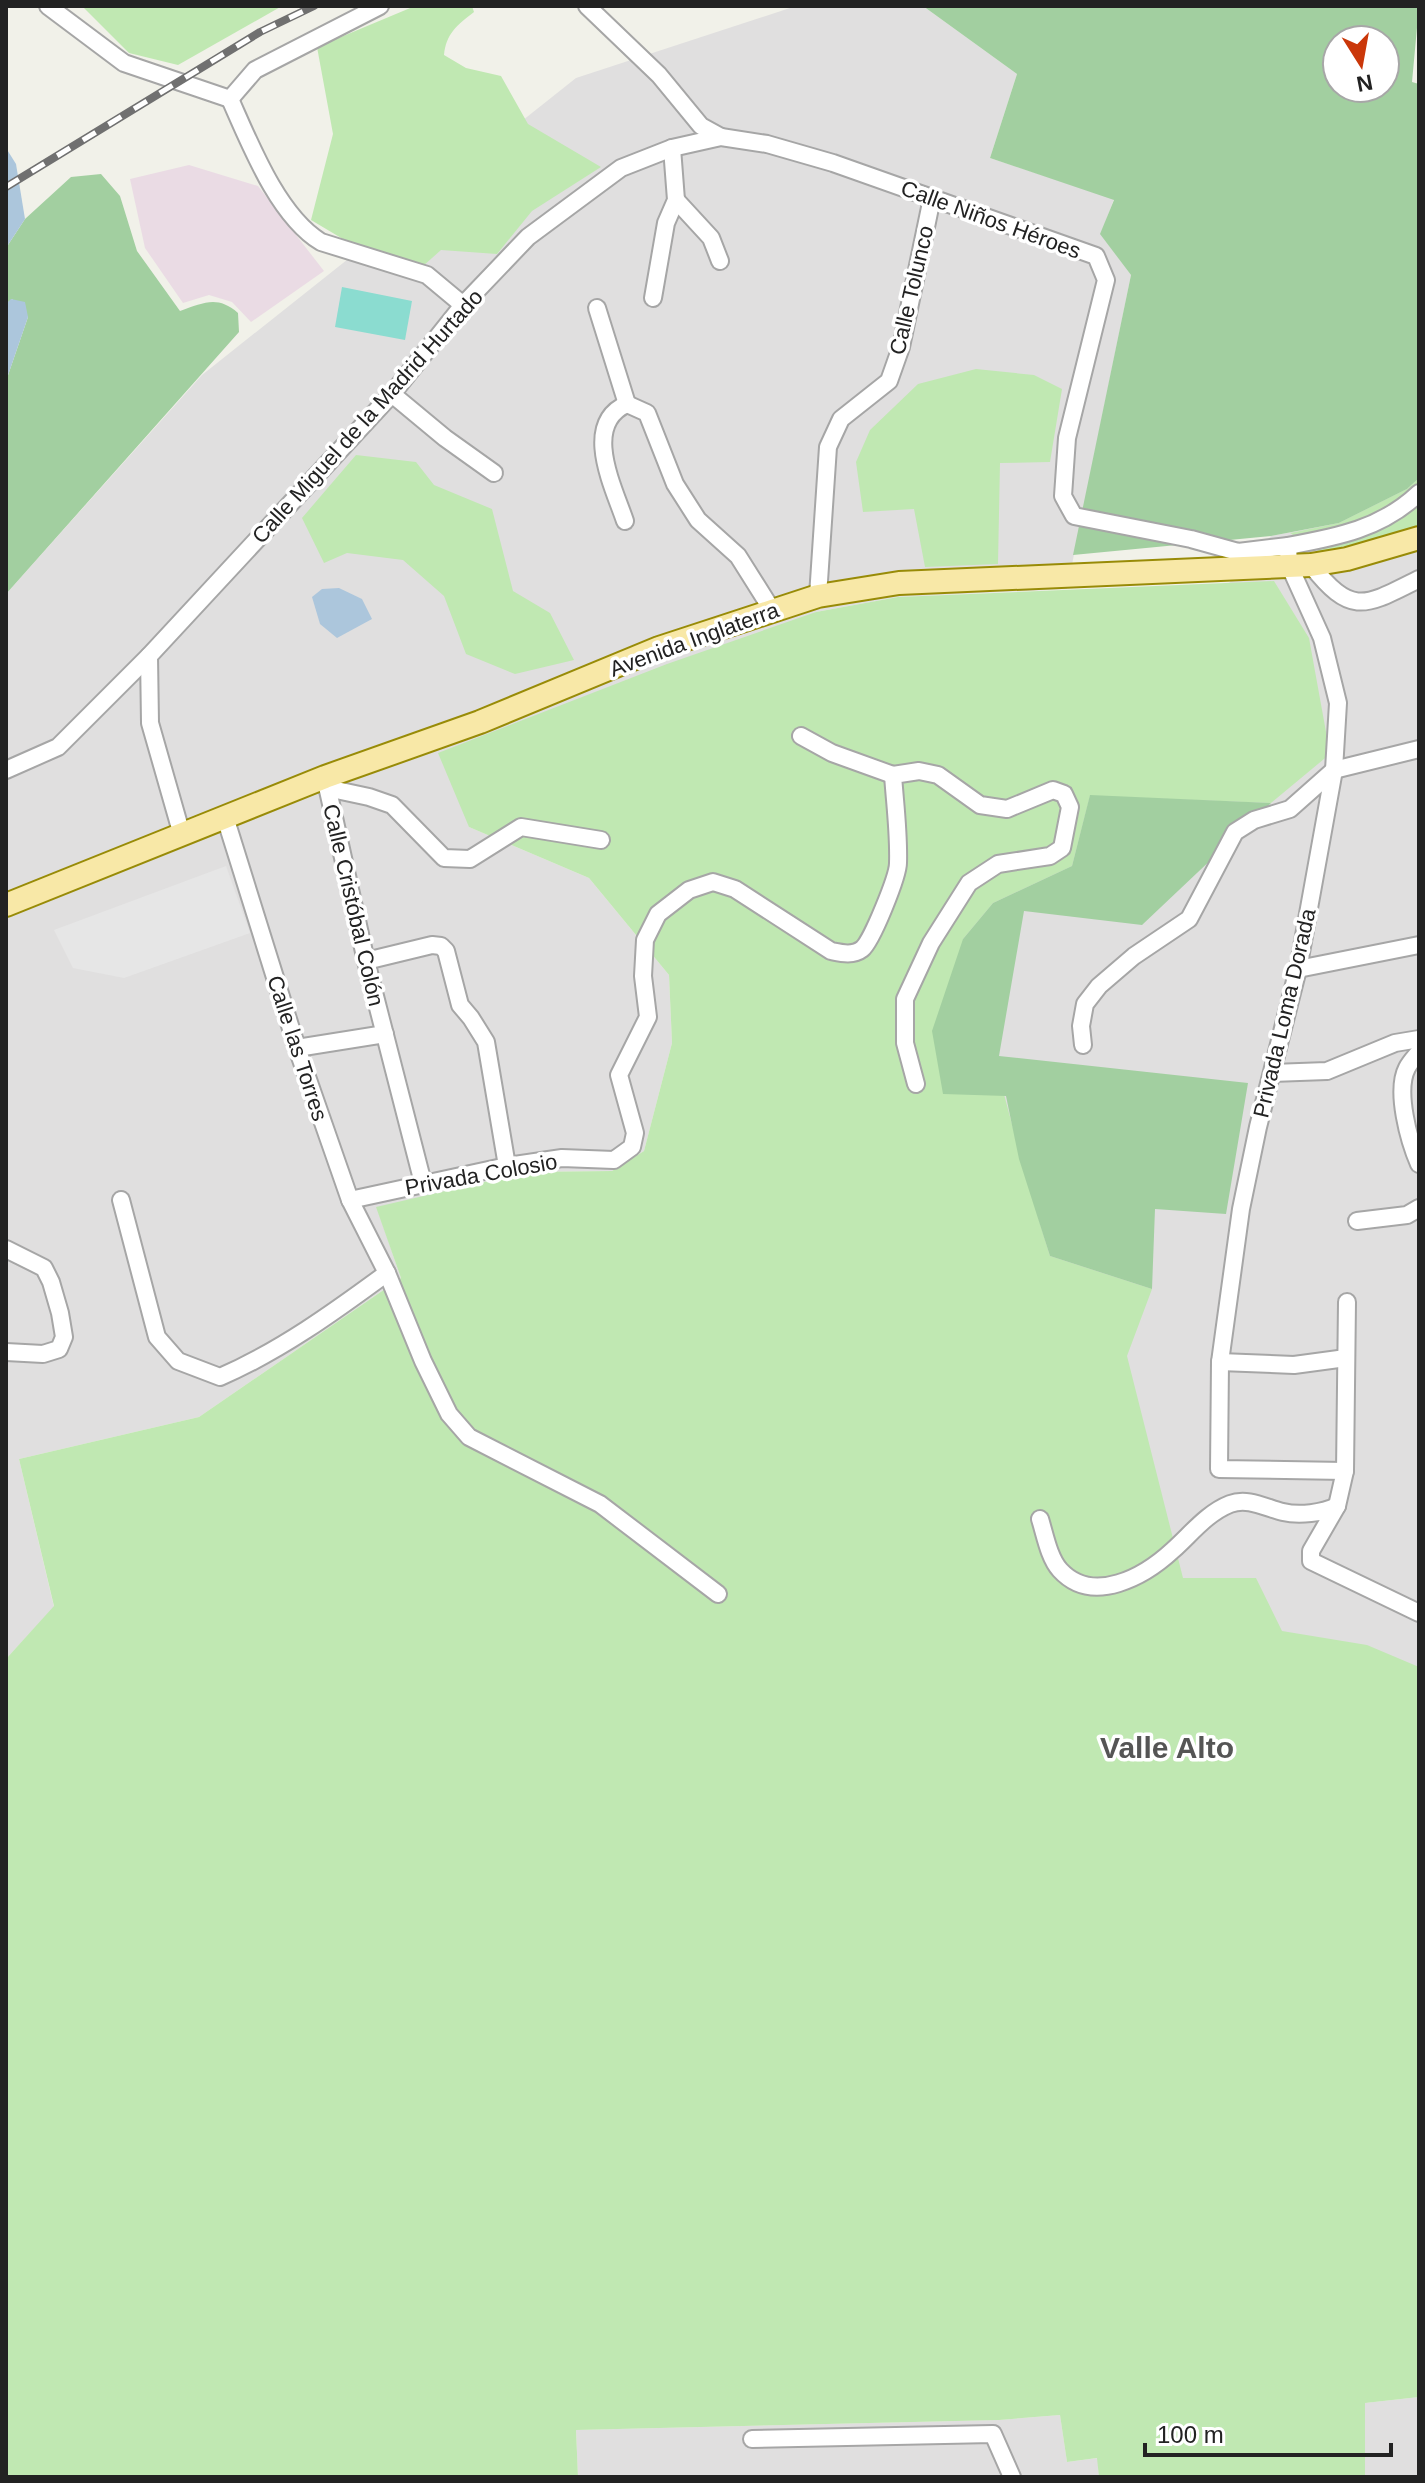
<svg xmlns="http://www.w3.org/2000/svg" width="1425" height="2483" viewBox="0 0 1425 2483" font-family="Arial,sans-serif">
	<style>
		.residential { fill: #e0dfdf }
		.industrial { fill: #eadbe4 }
		.grass { fill: #c0e8b2 }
		.forest { fill: #a2cfa0; fill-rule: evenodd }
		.pitch { fill: #8bdcd0 }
		.parking { fill: #e6e6e6 }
		.water { fill: #acc6dc }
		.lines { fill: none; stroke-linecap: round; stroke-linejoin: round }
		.minor-casing { stroke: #a6a6a6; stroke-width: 20 }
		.major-casing { stroke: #988b07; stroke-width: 26 }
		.minor { stroke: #fff; stroke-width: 16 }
		.major { stroke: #f8e8a7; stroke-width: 22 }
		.rail-casing { stroke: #707070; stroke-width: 8 }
		.rail { stroke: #fff; stroke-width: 5; stroke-dasharray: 15; stroke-linecap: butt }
		.labels { text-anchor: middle; stroke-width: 7; stroke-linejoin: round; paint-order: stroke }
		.street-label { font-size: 22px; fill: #222; stroke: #fff }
		.district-label { font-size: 30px; font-weight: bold; fill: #555; stroke: #fff }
	</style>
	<rect width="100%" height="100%" fill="#f1f1e9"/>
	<g class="residential">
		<polygon points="796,6 923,6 1017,74 990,158 1114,199 1101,234 1131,275 1067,589 898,597 816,612 469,827 589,878 669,975 672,1043 644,1151 612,1171 527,1172 377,1208 401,1278 199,1417 19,1459 54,1607 6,1659 6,594 202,375 576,78"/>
		<polygon points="1419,478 1419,1937 1288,1980 869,987 1271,536 1339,523 1407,489"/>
		<polygon points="1419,2397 1419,2477 1365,2477 1365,2403"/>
		<polygon points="1060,2415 1067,2462 1098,2458 1099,2477 578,2477 576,2430 999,2420"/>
	</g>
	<polygon class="industrial" points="189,165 258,186 324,271 251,322 232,302 209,295 183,303 145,248 130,179"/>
	<g class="grass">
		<polygon points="82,6 282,6 178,65 129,53"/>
		<path d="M 415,6 L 472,6 L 474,12 C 457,25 446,34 444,55 L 466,68 L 501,76 L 528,124 L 601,167 L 532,211 L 497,254 L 441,250 L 423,266 L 358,248 L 311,220 L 333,134 L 317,47 Z"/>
		<polygon points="976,369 1034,375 1062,389 1050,462 1000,463 998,564 925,567 914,509 863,512 856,462 870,430 918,384"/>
		<polygon points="356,455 416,462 434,485 492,509 513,591 550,613 574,660 515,674 466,654 444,596 403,560 347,553 324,563 302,518"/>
		<polygon points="1419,478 1419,525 1394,535 1320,552 1290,533 1339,523 1407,489"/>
		<path d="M 1274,581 L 1309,638 L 1330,754 L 1271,803 L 1090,796 L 1072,866 L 993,903 L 963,939 C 992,1045 1017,1151 1050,1256 L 1152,1289 L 1127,1356 L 1183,1578 L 1256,1578 L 1282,1631 L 1367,1645 L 1419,1667 L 1419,2397 L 1365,2403 L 1365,2477 L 1099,2477 L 1097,2458 L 1067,2462 L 1060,2415 L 999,2420 L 576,2430 L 578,2477 L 6,2477 L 6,1659 L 54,1606 L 19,1459 L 199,1417 L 401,1278 L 376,1207 L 527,1172 L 612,1171 L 644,1151 L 672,1043 L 669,975 L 589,878 L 469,827 L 438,753 L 667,664 L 816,612 L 898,597 Z"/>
	</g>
	<g class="forest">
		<path d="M 923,6 L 1419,6 L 1412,82 L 1419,84 L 1419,478 L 1407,489 L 1339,523 L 1271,536 L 1073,555 L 1131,275 L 1100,234 L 1114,200 L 990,158 L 1017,74 ZM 1337,40 L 1385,40 L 1385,88 L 1337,88 Z"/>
		<path d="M 101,174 L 120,196 L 137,251 L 180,311 C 204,303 217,295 238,313 L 239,332 L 6,594 L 6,381 L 28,317 L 12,299 L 6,304 L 6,248 L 25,219 L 71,177 Z"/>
		<polygon points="1090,795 1271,803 1142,925 1024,911 999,1056 1248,1083 1226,1214 1155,1209 1152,1289 1050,1256 1019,1159 1006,1096 943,1094 932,1031 963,939 993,903 1072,866"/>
	</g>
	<polygon class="pitch" points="342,287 412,301 405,340 335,327"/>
	<polygon class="parking" points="226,866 250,933 124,978 73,968 54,930"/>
	<g class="water">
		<polygon points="6,148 16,164 25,219 6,248"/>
		<polygon points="11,299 25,302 28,317 6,381 6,304"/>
		<polygon points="339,588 362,599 372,619 337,638 320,624 312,597 322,589"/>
	</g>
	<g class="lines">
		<g class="minor-casing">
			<g id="minor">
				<polyline points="48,6 124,63 230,99"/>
				<polyline points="587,6 659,75 701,126 721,137"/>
				<path d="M 230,99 C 250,144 278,216 321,242 L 427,275 L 463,305"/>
				<polyline points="230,99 255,70 380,6"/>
				<polyline points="676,200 711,238 720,261"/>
				<polyline points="653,298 666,223 676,200 672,148"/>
				<polyline points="597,308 627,404"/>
				<polyline points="392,394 445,438 494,473"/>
				<polyline points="627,404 647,413 675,484 698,520 738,556 772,610"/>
				<path d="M 625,521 C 614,488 581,424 627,404"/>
				<path d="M 1288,546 C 1337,537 1381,529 1419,493"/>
				<path d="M 1311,565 C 1352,617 1365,606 1419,579"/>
				<polyline points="818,596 828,447 841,419 889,381 901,347 932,198"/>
				<polyline points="801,736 832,753 893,775"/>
				<polyline points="6,770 58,747 149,656"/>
				<polyline points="325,777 366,961 423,1183"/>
				<polyline points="327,788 369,797 392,805 444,858 470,859 521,827 601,840"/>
				<polyline points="225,817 297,1048 350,1200 387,1273 423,1361 449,1414 469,1437 600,1504 718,1594"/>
				<polyline points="182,835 150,723 149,656 392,394 463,305 528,237 621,168 672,148 721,137 767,144 833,163 1096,256 1106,280 1067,438 1063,496 1074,516 1191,539 1238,552 1288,546 1289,565 1322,638 1338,703 1334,770 1298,969 1258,1127 1241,1209 1220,1362 1219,1469 1345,1471"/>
				<polyline points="366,961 432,945 441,946 446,951 460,1005 471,1018 486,1042 507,1166"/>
				<polyline points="1298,969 1419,945"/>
				<polyline points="1083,1045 1081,1026 1085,1004 1099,986 1134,956 1189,919 1235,832 1254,820 1290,809 1334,770 1419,749"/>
				<polyline points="297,1048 385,1034"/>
				<path d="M 1419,1052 C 1415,1057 1410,1062 1407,1068 C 1395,1091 1409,1141 1419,1164"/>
				<polyline points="1272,1073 1327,1071 1395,1043 1419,1039"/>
				<path d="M 121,1200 L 157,1337 L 178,1361 L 220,1377 C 280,1351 334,1312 387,1273"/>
				<path d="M 350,1200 L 507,1166 L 562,1158 L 614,1160 L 632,1147 L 635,1133 L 619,1075 L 648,1017 L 643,976 L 645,940 L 658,914 L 689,890 L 713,882 L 735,889 L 831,951 C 841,953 853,956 862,949 C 872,941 898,876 898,863 C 899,834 895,804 893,775 L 919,771 L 938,775 L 980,805 L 1007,809 L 1053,790 L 1064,794 L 1070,807 L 1062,848 L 1050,856 L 998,864 L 969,883 L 931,943 L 905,999 L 905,1043 L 916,1084"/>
				<polyline points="1357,1221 1407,1215 1419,1208"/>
				<polyline points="6,1249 44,1268 51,1282 60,1313 64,1337 59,1349 43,1354 6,1352"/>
				<polyline points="1347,1302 1345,1471 1337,1506 1311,1551 1311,1561 1419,1613"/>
				<polyline points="1220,1362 1294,1365 1346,1358"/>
				<path d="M 1040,1519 C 1045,1535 1049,1558 1060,1570 C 1093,1606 1145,1576 1173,1550 C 1191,1534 1207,1513 1230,1504 C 1248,1497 1266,1508 1283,1512 C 1299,1516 1323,1513 1337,1506"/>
				<polyline points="752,2439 993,2434 1012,2477"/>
			</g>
		</g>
		<g class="major-casing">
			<polyline id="major" points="6,905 325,777 480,722 659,648 818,596 899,583 1311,565 1347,559 1419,538"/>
		</g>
		<use href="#minor" class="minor"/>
		<use href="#major" class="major"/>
		<g class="rail-casing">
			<polyline id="rail" points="6,187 260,32 314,6"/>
		</g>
		<use href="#rail" class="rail"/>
	</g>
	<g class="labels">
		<g class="street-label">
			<text transform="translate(991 219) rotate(20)" y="8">Calle Niños Héroes</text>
			<text transform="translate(911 290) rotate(-77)" y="8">Calle Tolunco</text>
			<text transform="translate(367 416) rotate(-48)" y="8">Calle Miguel de la Madrid Hurtado</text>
			<text transform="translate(694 639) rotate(-20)" y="8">Avenida Inglaterra</text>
			<text transform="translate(354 905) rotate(77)" y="8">Calle Cristóbal Colón</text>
			<text transform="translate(1284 1013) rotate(-77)" y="8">Privada Loma Dorada</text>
			<text transform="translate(298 1048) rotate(72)" y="8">Calle las Torres</text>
			<text transform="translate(481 1174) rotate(-10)" y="8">Privada Colosio</text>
		</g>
		<g class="district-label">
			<text x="1167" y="1758">Valle Alto</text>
		</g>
	</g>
	<rect width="1425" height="2483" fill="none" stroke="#222222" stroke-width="16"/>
	<g transform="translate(1361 64) rotate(169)"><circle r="38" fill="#ffffff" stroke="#a7a7a7" stroke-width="2"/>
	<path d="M0-6L14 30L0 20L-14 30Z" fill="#ca3709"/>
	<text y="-12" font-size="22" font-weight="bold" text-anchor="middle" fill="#222222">N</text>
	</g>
	<path d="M1145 2443v12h246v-12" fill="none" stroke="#222222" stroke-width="4"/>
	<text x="1157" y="2443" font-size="24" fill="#222222" stroke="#ffffff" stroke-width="6" paint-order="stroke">100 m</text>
</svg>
